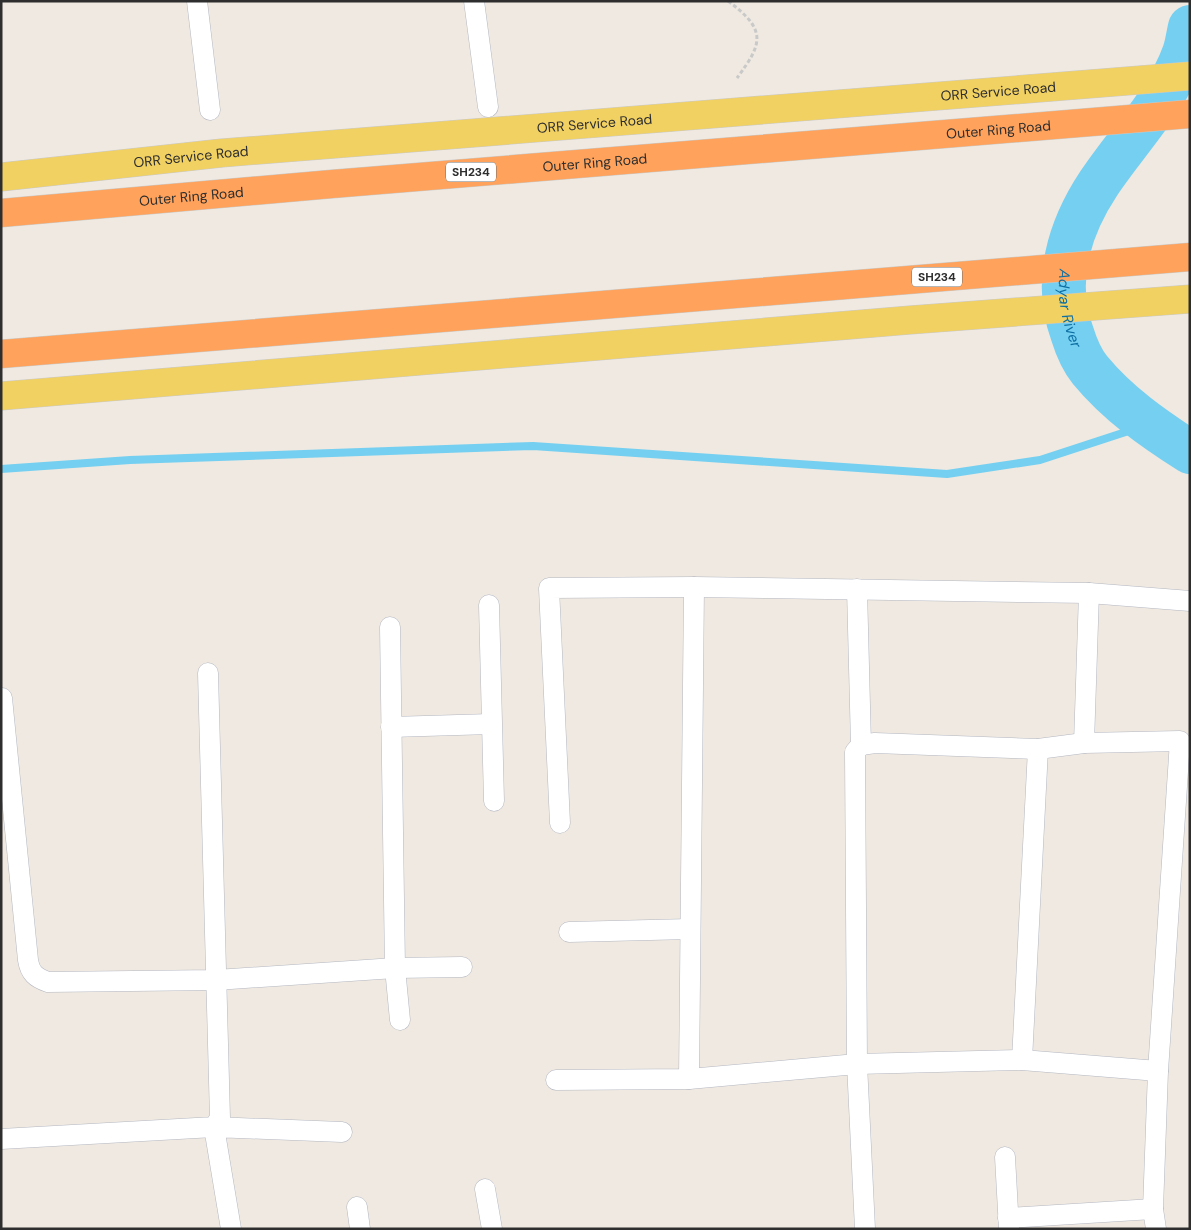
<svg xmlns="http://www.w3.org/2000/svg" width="1191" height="1230" viewBox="0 0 1191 1230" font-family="'DM Sans',sans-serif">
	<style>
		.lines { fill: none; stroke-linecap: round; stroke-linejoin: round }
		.stream { stroke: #75cff0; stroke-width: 8 }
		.river { stroke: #75cff0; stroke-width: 44 }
		.minor-casing { stroke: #b4b7c1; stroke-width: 21 }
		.primary-casing { stroke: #c9c9c9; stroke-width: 29 }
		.motorway-casing { stroke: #c9c9c9; stroke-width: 29 }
		.path { stroke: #c9c9c9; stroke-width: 3; stroke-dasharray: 4 2.5; stroke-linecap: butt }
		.minor { stroke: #fff; stroke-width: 20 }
		.primary { stroke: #f2d163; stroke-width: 28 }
		.motorway { stroke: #ffa35c; stroke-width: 28 }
		.labels { text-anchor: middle; stroke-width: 4; stroke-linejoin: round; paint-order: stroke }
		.shield { fill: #fff; stroke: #6d6d6d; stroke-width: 1 }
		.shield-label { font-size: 12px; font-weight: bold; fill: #2e2e2e }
		.street-label { font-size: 14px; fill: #2e2e2e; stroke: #fff }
		.water-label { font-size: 15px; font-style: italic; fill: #0d6fa3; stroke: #fff }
	</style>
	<rect width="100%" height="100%" fill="#efe9e1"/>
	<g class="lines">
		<polyline class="stream" points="1,469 130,460 533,446 947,474 1040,460 1147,425"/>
		<path class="river" id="s1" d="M 1190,27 C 1188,35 1187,45 1184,53 C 1167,101 1127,141 1099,183 C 1069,228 1053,281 1072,333 C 1076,346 1081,359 1090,370 C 1118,404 1154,429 1190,452"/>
		<g class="minor-casing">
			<g id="minor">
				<polyline points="197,1 210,110"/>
				<polyline points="474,1 488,107"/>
				<polyline points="857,589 861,745"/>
				<polyline points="489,605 494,801"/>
				<polyline points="390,627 395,968 400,1020"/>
				<path d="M 2,698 L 28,960 C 30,973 36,978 48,982 L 216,980 L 395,968 L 462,967"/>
				<polyline points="391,727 491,724"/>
				<polyline points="1084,743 1089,593"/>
				<polyline points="560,823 549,588 694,587 1089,593 1190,601"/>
				<polyline points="569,932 690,929"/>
				<polyline points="1022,1060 1038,749"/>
				<polyline points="689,1079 694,587"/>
				<polyline points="556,1080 689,1079 857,1064 1022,1060 1158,1071"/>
				<polyline points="1,1139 214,1127 220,1118 208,673"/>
				<polyline points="1005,1157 1009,1229"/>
				<polyline points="485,1189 492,1229"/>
				<polyline points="357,1207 360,1229"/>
				<polyline points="1008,1218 1153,1209"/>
				<polyline points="231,1229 214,1127 342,1132"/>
				<polyline points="865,1229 857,1064 855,752 861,745 875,743 1038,749 1084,743 1180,741 1158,1071 1153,1209 1156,1229"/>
			</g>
		</g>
		<g class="primary-casing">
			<g id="primary">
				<path id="s2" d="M 1,177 L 222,153 L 1190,76"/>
				<polyline points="1,396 910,320 1190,299"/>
			</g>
		</g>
		<g class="motorway-casing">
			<g id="motorway">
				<path id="s3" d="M 1,213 L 332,184 L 1190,114"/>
				<polyline points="1,354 1190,257"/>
			</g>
		</g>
		<path class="path" d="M 728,1 C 767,30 763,43 737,78"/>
		<use href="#minor" class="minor"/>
		<use href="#primary" class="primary"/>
		<use href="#motorway" class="motorway"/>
	</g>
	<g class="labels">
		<g class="shield">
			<rect x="446" y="162.5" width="50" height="19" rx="4"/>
			<rect x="912" y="267.5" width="50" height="19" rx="4"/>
		</g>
		<g class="shield-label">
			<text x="471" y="176">SH234</text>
			<text x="937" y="281">SH234</text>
		</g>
		<g class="street-label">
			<text dy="5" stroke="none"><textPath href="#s2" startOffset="1001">ORR Service Road</textPath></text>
			<text dy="5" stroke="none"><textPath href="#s2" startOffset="596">ORR Service Road</textPath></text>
			<text dy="5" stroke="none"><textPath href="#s3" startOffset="1001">Outer Ring Road</textPath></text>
			<text dy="5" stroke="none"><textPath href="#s2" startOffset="191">ORR Service Road</textPath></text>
			<text dy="5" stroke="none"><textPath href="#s3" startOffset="596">Outer Ring Road</textPath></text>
			<text dy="5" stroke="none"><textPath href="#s3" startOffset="191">Outer Ring Road</textPath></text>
		</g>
		<g class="water-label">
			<text dy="5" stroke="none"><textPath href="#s1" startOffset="316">Adyar River</textPath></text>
		</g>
	</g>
	<rect width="1191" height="1230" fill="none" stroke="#2e2e2e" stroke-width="5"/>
</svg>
